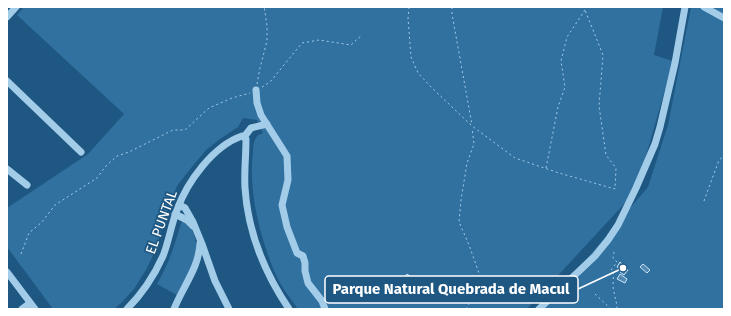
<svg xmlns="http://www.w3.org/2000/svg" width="731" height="316" viewBox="0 0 731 316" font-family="'Fira Sans',sans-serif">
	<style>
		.green { fill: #3171a0 }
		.building { fill: #5389b0; stroke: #c8e3f7 }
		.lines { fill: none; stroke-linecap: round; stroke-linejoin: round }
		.path { stroke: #a3cce9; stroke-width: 1; stroke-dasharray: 2 3; stroke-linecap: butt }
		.minor { stroke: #a3cce9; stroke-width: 7 }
		.labels { text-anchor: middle; stroke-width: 3.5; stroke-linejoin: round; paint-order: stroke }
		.street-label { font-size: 14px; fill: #fff; stroke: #1e5782 }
		.leader { fill: none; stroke: #fff; stroke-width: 1.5 }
		.callout-dot { fill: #fff; stroke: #1e5782; stroke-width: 1.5 }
		.callout { fill: #1e5782; stroke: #fff; stroke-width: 1.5 }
		.callout-label { font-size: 15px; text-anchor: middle; font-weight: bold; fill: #fff }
	</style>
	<rect width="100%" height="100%" fill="#1e5782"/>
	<g class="green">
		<path d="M 24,7 L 663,7 L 654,55 L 673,61 L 636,191 L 527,309 L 298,309 C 290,298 280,285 275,273 C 260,237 248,191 253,153 C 253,148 253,142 256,138 C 257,135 261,134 263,133 L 257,120 L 243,118 L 238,127 L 220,139 L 206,150 L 191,168 L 177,186 L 163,222 L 157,247 L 147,268 L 134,289 L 120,304 L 114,309 L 53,309 L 7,247 L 7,208 L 88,154 L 124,114 L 17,15 Z"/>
		<polygon points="691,7 724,7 724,309 544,309 648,187 668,125"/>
		<path d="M 183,221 C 197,228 199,251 193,264 C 189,274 182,285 177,295 L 157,284 C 168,265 175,245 181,223 Z"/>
	</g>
	<g class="building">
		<polygon points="620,262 628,270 624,275 620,272 622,270 617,267"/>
		<polygon points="643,264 650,270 647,273 640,267"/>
		<polygon points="407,274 416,280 411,286 403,279"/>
		<polygon points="620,274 627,279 625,283 617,279"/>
	</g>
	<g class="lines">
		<g class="path">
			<polyline points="409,7 408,18 411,57 418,73 432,88 472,126 515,158 559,173 615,189 616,168 606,155 599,106 603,55 585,10"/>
			<polyline points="452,7 452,14 472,125"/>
			<polyline points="257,84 260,68 267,41 267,26 265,12 264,7"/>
			<polyline points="262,87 270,82 302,43 319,40 351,45 362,35"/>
			<polyline points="546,168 558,107 565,87 561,61 567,37 585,10 586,7"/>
			<polyline points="704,201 719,160 724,156"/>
			<polyline points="21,254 29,233 42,222 55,205 97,178 105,167 117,156 129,152 173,130 185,130 209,108 232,98 250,93"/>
			<polyline points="611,270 617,262 613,258 614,252"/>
			<path d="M 613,272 C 614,279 612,286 614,292 C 615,298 617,303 617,309"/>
			<polyline points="595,294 611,309"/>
			<polyline points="466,309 476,292 480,276 469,245 459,222 461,200 467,163 474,144 472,128"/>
		</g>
		<g class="minor">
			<polyline points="704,7 724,18"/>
			<polyline points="7,17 16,7"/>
			<polyline points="7,81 81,152"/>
			<polyline points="256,90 257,103 261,115 287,156 288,180 282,205 287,227 297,253 303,256 305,263 305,271 308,283 322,301 325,309"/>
			<path d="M 244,137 L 246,139 C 246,156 244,172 245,188 C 248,233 264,272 289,309"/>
			<polyline points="244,137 251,128 267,124"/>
			<polyline points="7,169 27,185"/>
			<polyline points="179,205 185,208 193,222 202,244 215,281 229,309"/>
			<polyline points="175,214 187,220 193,226"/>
			<polyline points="7,272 35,309"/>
			<polyline points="22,309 30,303"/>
			<path d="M 127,309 C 142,294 154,276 163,256 C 169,241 171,225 177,210 C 187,182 213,146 242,136 L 244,137"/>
			<path d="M 174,309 C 183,286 199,268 200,243"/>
			<polyline points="539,309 595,256 608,240 618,225 636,188 655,144 660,127 675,63 685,7"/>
		</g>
	</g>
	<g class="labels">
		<g class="street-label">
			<text transform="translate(161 222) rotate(-70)" y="5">EL PUNTAL</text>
		</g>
	</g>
	<path class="leader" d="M623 268L578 289"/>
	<circle class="callout-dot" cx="623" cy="268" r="4"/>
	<rect class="callout" x="325" y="276" width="253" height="27" rx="4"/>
	<g class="callout-label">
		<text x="451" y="294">Parque Natural Quebrada de Macul</text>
	</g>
	<rect width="731" height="316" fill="none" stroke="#ffffff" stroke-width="16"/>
</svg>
